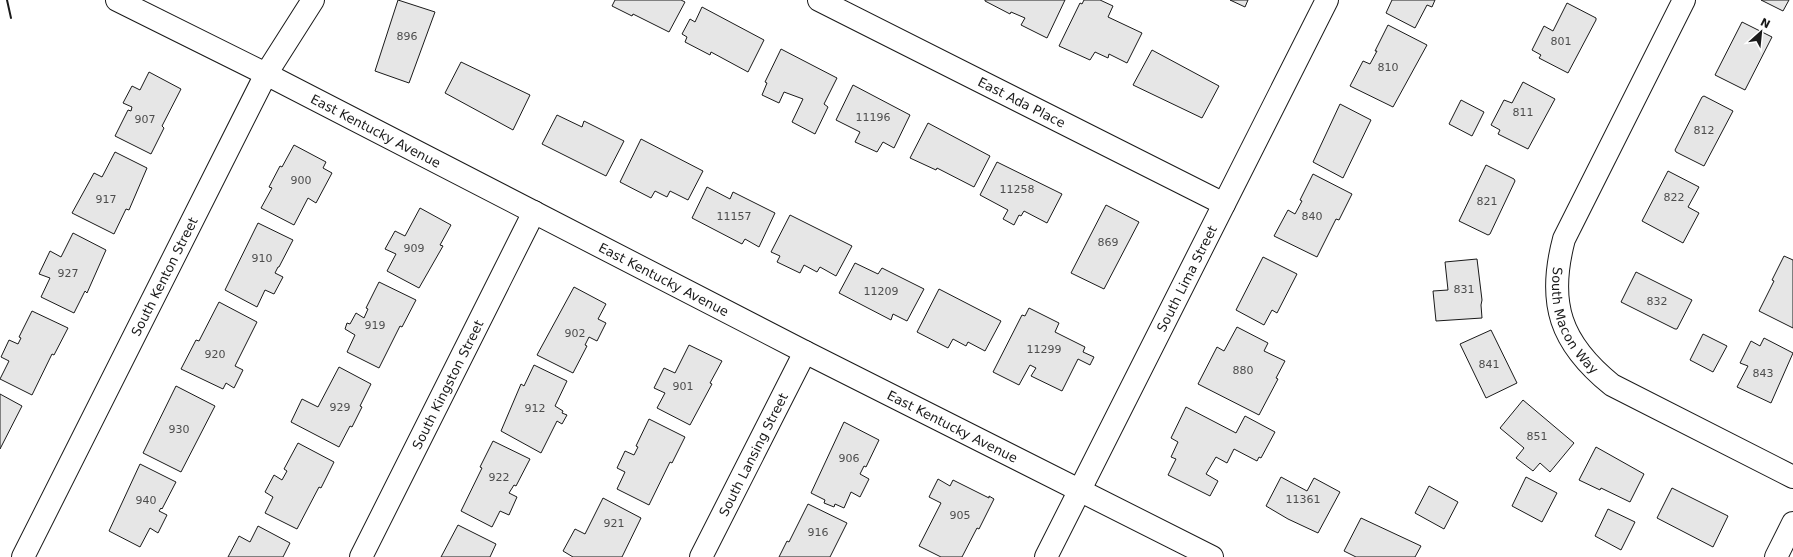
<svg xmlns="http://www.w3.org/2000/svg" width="1793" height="557" viewBox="0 0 1793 557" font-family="'DejaVu Sans',sans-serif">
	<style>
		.building { fill: #e6e6e6; stroke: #1a1a1a }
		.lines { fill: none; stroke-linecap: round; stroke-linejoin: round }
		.street-casing { stroke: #1a1a1a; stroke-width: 24 }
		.secondary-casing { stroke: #1a1a1a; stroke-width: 24 }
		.street { stroke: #fff; stroke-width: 22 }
		.secondary { stroke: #fff; stroke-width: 22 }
		.wall { stroke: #1a1a1a; stroke-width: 2 }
		.labels { text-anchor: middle; stroke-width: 3; stroke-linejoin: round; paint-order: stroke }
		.number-label { font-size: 11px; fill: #4d4d4d }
		.street-label { font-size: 13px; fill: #1a1a1a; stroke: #fff }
	</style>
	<rect width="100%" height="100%" fill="#fff"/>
	<g class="building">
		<polygon points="398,0 435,12 409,83 375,71"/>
		<polygon points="615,0 681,0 685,2 669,32 633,14 632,16 612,6"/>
		<polygon points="985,0 1065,0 1047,38 1021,25 1025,18 1011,12 1010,14 985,1"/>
		<polygon points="1084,0 1100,0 1113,6 1108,17 1142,33 1127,63 1109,54 1108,58 1095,52 1090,60 1059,46 1080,3 1082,4"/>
		<polygon points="1230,0 1248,0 1245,7"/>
		<polygon points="1392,0 1435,0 1432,7 1427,5 1415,28 1386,13"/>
		<polygon points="1761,0 1789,0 1783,11"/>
		<polygon points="1567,3 1596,18 1596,20 1568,73 1539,58 1541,55 1532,50 1544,26 1553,31"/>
		<polygon points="702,7 764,40 748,72 711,52 710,55 685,42 687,37 682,34 690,19 695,22"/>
		<polygon points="1742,22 1772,37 1745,90 1715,75"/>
		<polygon points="1388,25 1427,45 1393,107 1350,86 1363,61 1370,64 1377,51 1375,51"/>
		<polygon points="781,49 837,78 824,104 828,107 815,134 792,122 803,99 784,92 779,103 762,95 767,83 765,82"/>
		<polygon points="1152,50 1219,86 1202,118 1133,85"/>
		<polygon points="461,62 530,95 513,130 445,93"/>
		<polygon points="149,72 181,89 162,126 164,128 151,154 115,136 128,110 131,111 132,107 123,103 132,86 140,90"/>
		<polygon points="1523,82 1555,99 1528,149 1498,134 1500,130 1491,125 1504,100 1512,103"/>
		<polygon points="853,85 910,115 894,148 883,142 877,152 855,142 860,132 836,120"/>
		<polygon points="1704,96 1733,111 1704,166 1676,152 1675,150 1702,97"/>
		<polygon points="1461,100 1484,112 1472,136 1449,124"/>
		<polygon points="1340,104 1371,120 1343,178 1313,162"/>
		<polygon points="557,115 582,127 584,121 624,141 606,176 542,144"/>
		<polygon points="928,123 990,156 974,187 937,168 936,170 910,158"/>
		<polygon points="641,139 703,171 688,200 670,191 667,197 655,191 651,198 620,182"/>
		<polygon points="294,145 326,162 323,168 332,173 316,203 308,198 294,225 261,208 272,188 269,187 280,166 282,167"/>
		<polygon points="115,152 147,168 129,210 126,209 114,234 72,213 94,173 102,177"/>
		<polygon points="997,162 1062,194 1047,223 1024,211 1021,216 1019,215 1014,225 1003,219 1008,210 980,195"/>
		<polygon points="1486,165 1514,179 1515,181 1490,234 1488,235 1459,221"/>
		<polygon points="1668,171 1699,187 1688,207 1699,213 1683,243 1642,221"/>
		<polygon points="1313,174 1352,194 1339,220 1336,219 1317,257 1274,236 1288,210 1295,214 1302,201 1300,200"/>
		<polygon points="707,187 730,199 733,192 775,213 759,247 745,239 742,244 692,218"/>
		<polygon points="1106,205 1139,222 1104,289 1071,273"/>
		<polygon points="420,208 451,225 440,245 443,246 419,288 387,271 396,254 385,249 395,231 405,236"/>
		<polygon points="790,215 852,246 836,276 820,267 817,272 804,265 800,273 777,262 780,256 771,252"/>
		<polygon points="258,223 293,240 279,267 278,267 275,273 283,277 274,294 265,290 257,307 225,290"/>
		<polygon points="73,233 106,250 87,293 85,291 74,313 41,297 50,278 39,274 50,251 61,257"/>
		<polygon points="1784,256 1793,260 1793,328 1759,311 1774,281 1772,280"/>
		<polygon points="1263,257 1297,274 1277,313 1272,310 1264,325 1236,310"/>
		<polygon points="1477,259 1482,300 1481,305 1482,318 1436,321 1433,291 1448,290 1445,262"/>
		<polygon points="855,263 878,274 882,268 924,289 907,321 893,314 891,320 839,293"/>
		<polygon points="1636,272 1692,300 1677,329 1675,329 1621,302"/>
		<polygon points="379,282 416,300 402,327 400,326 379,368 347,352 355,335 345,329 347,323 350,324 356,313 364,318 368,309 366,308"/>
		<polygon points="574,287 606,304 598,319 606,323 597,341 589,337 585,345 587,346 573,373 537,355"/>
		<polygon points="939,289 1001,321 985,351 968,342 966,346 953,339 948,348 917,332"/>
		<polygon points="219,302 257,322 235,366 243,370 234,388 226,383 223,389 181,369 196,340 199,341"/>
		<polygon points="1029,308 1059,323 1055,332 1085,347 1083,352 1094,357 1090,365 1078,359 1062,391 1031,376 1036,368 1030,365 1019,385 993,372 1022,315 1025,316"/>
		<polygon points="32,311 68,328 54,355 52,354 32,395 0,379 9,361 1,357 9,340 18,344 21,338 19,337"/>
		<polygon points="1237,327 1268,343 1264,351 1285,361 1276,378 1278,379 1259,415 1198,384 1217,347 1224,351"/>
		<polygon points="1491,330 1517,383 1486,398 1460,344"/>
		<polygon points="1703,334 1727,346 1713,372 1690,360"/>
		<polygon points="1764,338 1793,353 1771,403 1737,387 1748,366 1740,363 1751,341 1760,346"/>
		<polygon points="689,345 722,361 710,383 712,384 690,425 657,408 665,393 654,388 664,368 675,373"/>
		<polygon points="534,365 567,381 555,406 563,411 562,413 567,415 562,424 557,421 541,453 501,431 521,384 524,386"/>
		<polygon points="339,367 371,384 360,406 362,407 352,427 350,426 339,447 291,422 302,399 318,407"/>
		<polygon points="176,386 215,406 181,472 143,453"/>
		<polygon points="0,394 22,406 0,449"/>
		<polygon points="1523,400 1574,443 1550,472 1540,463 1533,471 1516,458 1524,448 1500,428"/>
		<polygon points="1186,407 1236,433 1245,416 1275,432 1261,458 1259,457 1257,461 1234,449 1227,463 1216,457 1206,474 1218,481 1210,496 1168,475 1176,459 1171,457 1178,442 1171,438"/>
		<polygon points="649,419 685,437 672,463 670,462 649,505 617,489 625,472 617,468 625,451 634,455 638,447 636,446"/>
		<polygon points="844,422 879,440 866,467 864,466 860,474 869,479 860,497 851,492 844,508 835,504 834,507 824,503 825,500 811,493"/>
		<polygon points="493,441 530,459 516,486 514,485 509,493 517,497 509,515 500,511 492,527 461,511 482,468 480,467"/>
		<polygon points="298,443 334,462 321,488 319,487 297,529 265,513 273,497 265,492 274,475 282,480 287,471 284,469"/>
		<polygon points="1596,447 1644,474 1630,502 1601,488 1600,490 1579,480"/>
		<polygon points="140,464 176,482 162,509 161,508 159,511 167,515 158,533 150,528 140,547 109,531"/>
		<polygon points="1281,477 1307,491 1314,478 1340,492 1318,533 1288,519 1266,506"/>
		<polygon points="1526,477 1557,493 1542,522 1512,506"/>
		<polygon points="938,479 950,486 953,480 989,498 989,496 994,499 979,529 977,528 962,557 941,557 919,546 941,503 929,497"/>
		<polygon points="1429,486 1458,502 1444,529 1415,513"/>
		<polygon points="1672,488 1728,516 1713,547 1657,518"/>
		<polygon points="603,498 641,518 622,557 573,557 563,551 575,529 585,534"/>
		<polygon points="808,504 847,523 830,557 779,557 787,541 789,542"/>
		<polygon points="1608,509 1635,522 1621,550 1595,536"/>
		<polygon points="1361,518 1421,546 1415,557 1356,557 1344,551"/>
		<polygon points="458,525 496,544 490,557 441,557"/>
		<polygon points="258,526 290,543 283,557 228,557 239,536 250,542"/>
	</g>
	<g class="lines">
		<g class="street-casing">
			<g id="street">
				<path id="s1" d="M 117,0 L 266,74 L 805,352 L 1212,557"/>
				<path id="s2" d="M 819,0 L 1224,204"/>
				<path id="s3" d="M 1684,0 L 1564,239 C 1547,303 1560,343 1612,385 L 1793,477"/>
				<path id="s4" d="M 23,557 L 266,74 L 313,0"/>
				<path id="s5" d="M 361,557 L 534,212"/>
				<path id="s6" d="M 701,557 L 805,352"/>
				<path id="s7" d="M 1046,557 L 1327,0"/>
			</g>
		</g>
		<g class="secondary-casing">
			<polyline id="secondary" points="1776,557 1793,523"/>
		</g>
		<use href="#street" class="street"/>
		<use href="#secondary" class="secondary"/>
		<polyline class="wall" points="7,0 11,18"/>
	</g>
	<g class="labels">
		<g class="number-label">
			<text x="407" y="40">896</text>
			<text x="1561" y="45">801</text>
			<text x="1388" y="71">810</text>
			<text x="1523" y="116">811</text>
			<text x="873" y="121">11196</text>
			<text x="145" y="123">907</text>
			<text x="1704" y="134">812</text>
			<text x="301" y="184">900</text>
			<text x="1017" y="193">11258</text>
			<text x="1674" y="201">822</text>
			<text x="106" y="203">917</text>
			<text x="1487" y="205">821</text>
			<text x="734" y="220">11157</text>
			<text x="1312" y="220">840</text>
			<text x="1108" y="246">869</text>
			<text x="414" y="252">909</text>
			<text x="262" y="262">910</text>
			<text x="68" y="277">927</text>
			<text x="1464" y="293">831</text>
			<text x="881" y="295">11209</text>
			<text x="1657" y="305">832</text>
			<text x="375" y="329">919</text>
			<text x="575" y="337">902</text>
			<text x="1044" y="353">11299</text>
			<text x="215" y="358">920</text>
			<text x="1489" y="368">841</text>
			<text x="1243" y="374">880</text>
			<text x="1763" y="377">843</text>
			<text x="683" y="390">901</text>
			<text x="340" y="411">929</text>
			<text x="535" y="412">912</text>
			<text x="179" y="433">930</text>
			<text x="1537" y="440">851</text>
			<text x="849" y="462">906</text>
			<text x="499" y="481">922</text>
			<text x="1303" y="503">11361</text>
			<text x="146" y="504">940</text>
			<text x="960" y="519">905</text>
			<text x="614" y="527">921</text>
			<text x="818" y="536">916</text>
		</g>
		<g class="street-label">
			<text dy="5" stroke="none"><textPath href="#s2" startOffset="227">East Ada Place</textPath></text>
			<text dy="5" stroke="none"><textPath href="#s1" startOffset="290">East Kentucky Avenue</textPath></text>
			<text dy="5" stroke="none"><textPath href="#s4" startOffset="314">South Kenton Street</textPath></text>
			<text dy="5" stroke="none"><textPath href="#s7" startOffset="312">South Lima Street</textPath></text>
			<text dy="5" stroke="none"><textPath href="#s1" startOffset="614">East Kentucky Avenue</textPath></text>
			<text dy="5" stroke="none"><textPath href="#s3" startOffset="354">South Macon Way</textPath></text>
			<text dy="5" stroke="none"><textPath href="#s5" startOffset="193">South Kingston Street</textPath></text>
			<text dy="5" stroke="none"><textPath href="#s1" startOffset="938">East Kentucky Avenue</textPath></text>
			<text dy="5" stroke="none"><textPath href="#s6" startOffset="115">South Lansing Street</textPath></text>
		</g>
	</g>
	<g transform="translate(1761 32) rotate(27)" stroke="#ffffff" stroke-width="3" paint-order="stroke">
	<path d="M0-3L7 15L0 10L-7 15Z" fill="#1a1a1a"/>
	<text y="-6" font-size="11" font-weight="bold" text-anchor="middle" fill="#1a1a1a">N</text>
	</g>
</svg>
